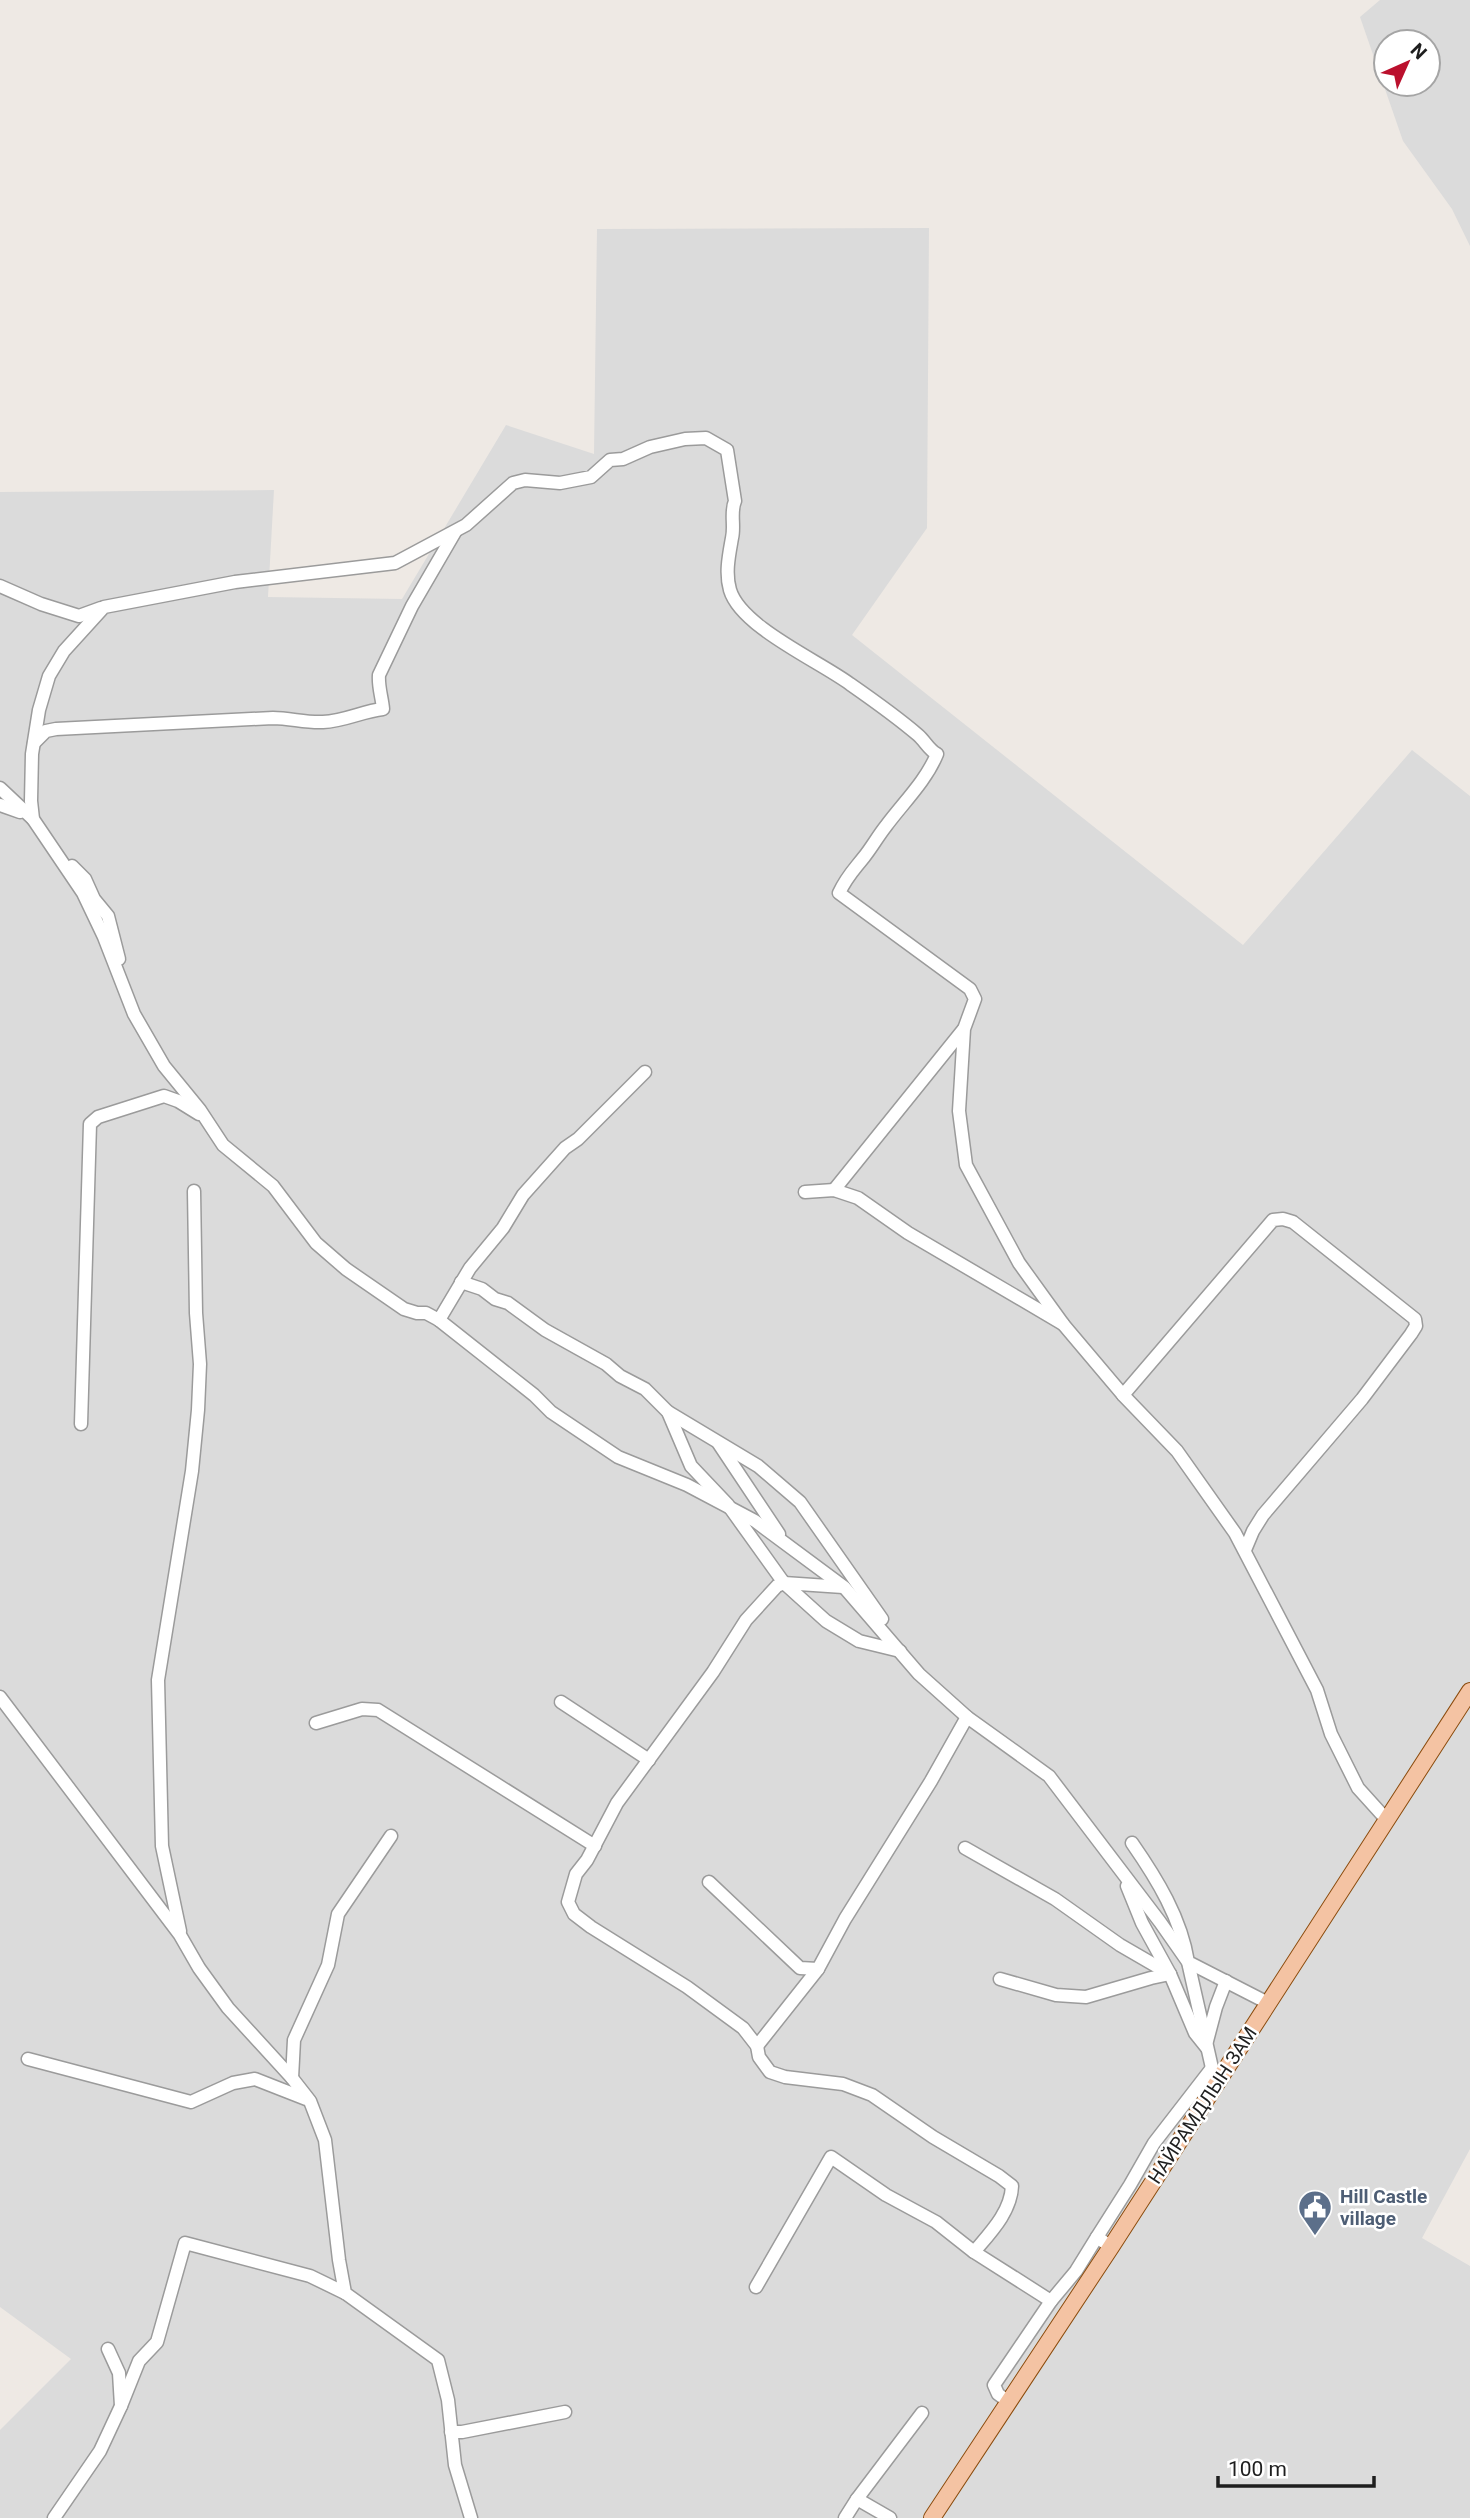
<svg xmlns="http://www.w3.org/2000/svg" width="1470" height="2518" viewBox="0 0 1470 2518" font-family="Roboto,sans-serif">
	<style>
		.residential { fill: #dbdbdb; fill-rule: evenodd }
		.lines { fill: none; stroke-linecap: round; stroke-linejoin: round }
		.minor-casing { stroke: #9b9b9b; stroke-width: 15 }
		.major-casing { stroke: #8b4b0c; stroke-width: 18 }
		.minor { stroke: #fff; stroke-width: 12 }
		.major { stroke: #f4c3a3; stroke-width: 16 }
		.labels { text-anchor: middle; stroke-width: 5; stroke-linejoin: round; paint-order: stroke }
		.street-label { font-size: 19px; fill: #1e1e1e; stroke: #fff }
		.service-label { font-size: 19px; font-weight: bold; fill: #4e5e75; stroke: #fff; text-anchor: start }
	</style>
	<rect width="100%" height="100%" fill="#eee9e4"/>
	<g class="residential">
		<path d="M 1380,0 L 1470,0 L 1470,246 L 1452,209 L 1403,141 L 1360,17 ZM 1428,42 L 1428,84 L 1386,84 L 1386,42 Z"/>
		<polygon points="929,228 927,528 852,635 1243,945 1412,750 1470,796 1470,2149 1422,2238 1470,2266 1470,2518 0,2518 0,2430 71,2359 0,2307 0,492 274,490 268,597 402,599 506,425 594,454 597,229"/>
	</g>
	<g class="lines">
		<g class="minor-casing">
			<g id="minor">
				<polyline points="0,586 41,604 79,616 101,608"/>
				<path d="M 34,743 L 46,731 L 56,729 L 273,718 C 290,718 306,723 323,722 C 345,721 363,711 383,709 C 382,697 378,687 379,675 L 412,606 L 455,532"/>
				<polyline points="0,788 33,819"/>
				<polyline points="0,805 20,812"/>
				<polyline points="72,866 85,879 94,899 108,916 119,959"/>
				<polyline points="834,1190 963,1030"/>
				<polyline points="805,1192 834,1190 858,1198 908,1233 1063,1324 1123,1395 1177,1451 1235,1533 1317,1690 1331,1734 1358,1788 1386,1819"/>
				<polyline points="461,1282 482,1289 495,1299 508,1303 545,1330 606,1364 620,1376 645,1389 668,1412 691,1466 728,1505 784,1583 826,1621 859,1641 900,1651"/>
				<polyline points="439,1320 470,1268 503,1228 523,1195 565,1148 578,1139 645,1072"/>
				<path d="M 1063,1324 L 1019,1263 L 966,1165 L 959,1111 L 964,1029 L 975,999 L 970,989 L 839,893 C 847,876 853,871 864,857 C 872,847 878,836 886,826 C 903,803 926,781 937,754 C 929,750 925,741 918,735 C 897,717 873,700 850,684 C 819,661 741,627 730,590 C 725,573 729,555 732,538 C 735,526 730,512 735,501 L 727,450 L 706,438 L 685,439 L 650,447 L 623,459 L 610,460 L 591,477 L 560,483 L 525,480 L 513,483 L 466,525 L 395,563 L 235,582 L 104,607 L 64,651 L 49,676 L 39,710 L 32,754 L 31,801 L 33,819 L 83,893 L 104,937 L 134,1014 L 164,1066 L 200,1110 L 223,1145 L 273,1186 L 316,1243 L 346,1269 L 404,1309 L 417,1313 L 426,1313 L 439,1320 L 534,1395 L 551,1412 L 618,1457 L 687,1485 L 755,1521 L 844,1587 L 919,1674 L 967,1717 L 1049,1776 L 1160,1922 L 1188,1962 L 1212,2068 L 1218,2080"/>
				<polyline points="1123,1395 1273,1220 1283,1219 1293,1222 1415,1319 1416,1326 1411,1334 1362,1399 1263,1515 1253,1531 1245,1550"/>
				<polyline points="668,1412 758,1466 800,1502 882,1619"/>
				<polyline points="81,1424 90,1124 98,1117 164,1096 178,1101 199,1114"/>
				<polyline points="719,1444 779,1534"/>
				<path d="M 843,1587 L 784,1583 L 777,1586 L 746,1620 L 713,1672 L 617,1803 L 587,1860 L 576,1874 L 568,1902 L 574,1914 L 591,1927 L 687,1987 L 743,2028 L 757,2046 L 759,2057 L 770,2072 L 785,2077 L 843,2084 L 872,2095 L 933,2137 L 999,2176 L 1012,2186 C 1011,2212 990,2233 974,2252"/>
				<polyline points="0,1697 180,1935 199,1968 228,2008 292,2078 310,2101 325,2140 339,2260 345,2293 438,2360 448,2400 455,2465 471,2518"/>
				<polyline points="561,1702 649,1760"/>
				<polyline points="316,1723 362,1709 378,1710 595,1846"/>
				<path d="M 1132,1843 C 1157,1879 1181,1918 1188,1962 L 1268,2003"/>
				<polyline points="965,1848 1055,1899 1120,1945 1170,1974"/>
				<polyline points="709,1882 800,1968 818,1969"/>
				<polyline points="1127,1886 1142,1923 1170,1974 1195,2033 1207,2048"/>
				<polyline points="180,1931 162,1846 158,1680 192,1471 198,1410 200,1364 196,1313 194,1191"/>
				<polyline points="1000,1979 1056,1995 1086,1997 1151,1978 1170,1974"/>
				<polyline points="1207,2041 1216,2007 1226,1981"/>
				<polyline points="757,2046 818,1969 845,1919 931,1781 967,1717"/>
				<polyline points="28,2059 191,2102 233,2083 255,2079 306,2099"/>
				<polyline points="292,2078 294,2040 328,1965 338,1914 391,1836"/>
				<polyline points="1097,2237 1130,2185 1154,2143 1212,2068"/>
				<polyline points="756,2287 831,2157 886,2195 936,2222 974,2252 1051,2301"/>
				<polyline points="1009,2402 998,2394 994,2385 1051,2301 1076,2271 1097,2237 1111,2247"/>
				<polyline points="121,2406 139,2361 157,2342 185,2243 310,2276 345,2293"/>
				<polyline points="451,2432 462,2432 565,2412"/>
				<polyline points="857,2499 890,2518"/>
				<polyline points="54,2518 100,2451 121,2406 119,2373 108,2349"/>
				<polyline points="845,2518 857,2499 922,2413"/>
			</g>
		</g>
		<g class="major-casing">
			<polyline id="major" points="932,2518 1111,2247 1470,1691"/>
		</g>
		<use href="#minor" class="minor"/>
		<use href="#major" class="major"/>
	</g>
	<defs>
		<g id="civic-pin" transform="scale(1.75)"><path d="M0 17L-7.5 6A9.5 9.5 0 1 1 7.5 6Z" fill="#5c6f8a" stroke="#fff"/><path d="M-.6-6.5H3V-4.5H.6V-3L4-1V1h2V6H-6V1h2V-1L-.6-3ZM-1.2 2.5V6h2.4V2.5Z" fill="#fff"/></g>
	</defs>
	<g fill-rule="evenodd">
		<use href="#civic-pin" x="1315" y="2207"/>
	</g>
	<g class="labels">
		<g class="street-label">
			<text transform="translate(1202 2105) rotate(-57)" y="7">НАЙРАМДЛЫН ЗАМ</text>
		</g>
		<g class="service-label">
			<text x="1340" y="2203">Hill Castle<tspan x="1340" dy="22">village</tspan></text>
		</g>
	</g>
	<g transform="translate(1407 63) rotate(45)"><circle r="33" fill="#ffffff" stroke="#a5a5a5" stroke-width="2"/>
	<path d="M0-5L12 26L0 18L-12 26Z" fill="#bb102d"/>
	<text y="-10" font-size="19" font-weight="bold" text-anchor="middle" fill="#1e1e1e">N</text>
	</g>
	<path d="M1218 2476v10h156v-10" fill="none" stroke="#1e1e1e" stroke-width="3.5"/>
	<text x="1228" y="2476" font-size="21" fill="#1e1e1e" stroke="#ffffff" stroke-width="5" paint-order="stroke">100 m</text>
</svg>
